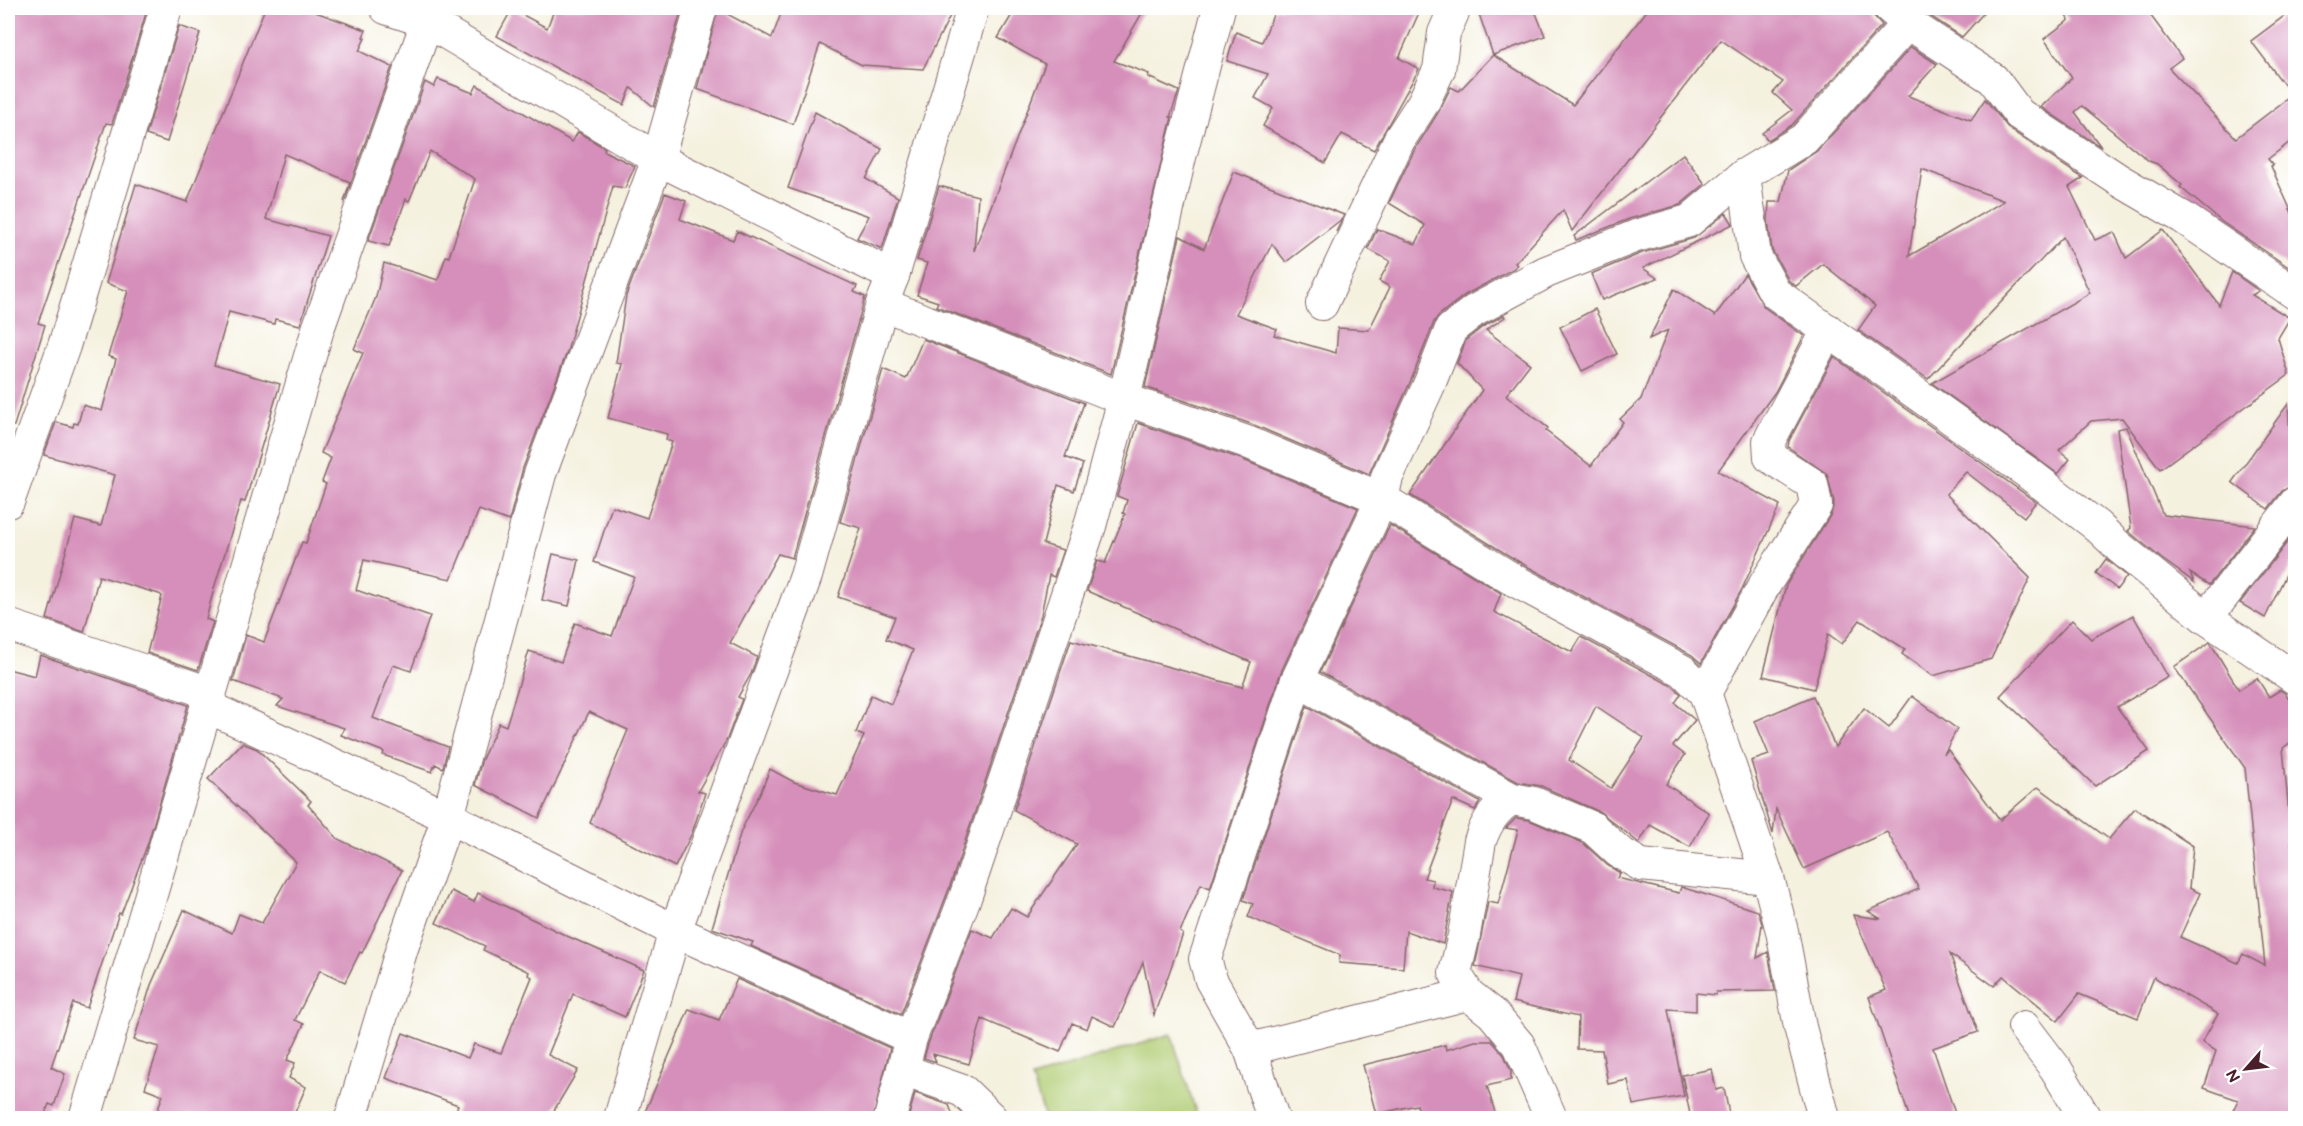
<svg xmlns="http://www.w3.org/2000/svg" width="2303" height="1126" viewBox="0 0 2303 1126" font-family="'Balsamiq Sans',sans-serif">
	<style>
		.green { fill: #b1cd74; stroke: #7e7650; stroke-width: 1.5 }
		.building { fill: #d58fba; fill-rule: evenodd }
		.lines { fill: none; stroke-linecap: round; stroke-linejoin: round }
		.street-casing { stroke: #86686a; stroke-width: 34 }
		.street { stroke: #fff; stroke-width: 32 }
	</style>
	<rect width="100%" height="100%" fill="#fff"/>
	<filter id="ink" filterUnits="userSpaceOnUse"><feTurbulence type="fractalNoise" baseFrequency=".0167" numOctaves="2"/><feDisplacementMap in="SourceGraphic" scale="12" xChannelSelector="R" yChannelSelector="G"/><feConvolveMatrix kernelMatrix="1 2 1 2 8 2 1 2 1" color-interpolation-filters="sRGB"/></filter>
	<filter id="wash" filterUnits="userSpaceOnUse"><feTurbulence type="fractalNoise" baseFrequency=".008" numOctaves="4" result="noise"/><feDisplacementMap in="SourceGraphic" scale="24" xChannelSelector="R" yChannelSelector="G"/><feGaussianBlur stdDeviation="1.35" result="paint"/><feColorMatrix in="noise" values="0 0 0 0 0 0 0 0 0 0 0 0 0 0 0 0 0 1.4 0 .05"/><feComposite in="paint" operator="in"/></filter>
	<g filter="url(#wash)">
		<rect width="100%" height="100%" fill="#f5f1df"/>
		<polygon class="green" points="1171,1034 1198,1118 1045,1118 1032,1078"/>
		<g id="blocks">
			<g class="building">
				<polygon points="8,8 131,8 146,13 112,124 106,123 38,323 45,325 14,426 8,425"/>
				<polygon points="265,8 304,8 366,30 363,37 365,38 359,51 392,67 344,202 350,182 284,154 266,219 328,236 300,325 275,319 274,324 229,312 214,365 280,384 245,502 241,501 215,585 206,619 213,622 198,670 147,653 162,596 159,594 99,576 84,632 47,619 75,519 101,526 115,475 44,455 56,422 73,427 74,423 78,424 83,405 102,411 116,359 108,356 128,291 106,283 136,184 187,202"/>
				<polygon points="555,8 682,8 654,107 631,88 624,105 497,36 512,9 547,28"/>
				<polygon points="783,8 954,8 923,69 862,65 820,44 793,124 697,89 718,9 772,38"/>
				<polygon points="1016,8 1145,8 1114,61 1149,74 1148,77 1179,91 1170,117 1172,117 1111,374 936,306 938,302 917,295 927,263 917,260 939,186 978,196 974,251 1045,64 998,38"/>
				<polygon points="1276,8 1421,8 1399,58 1419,69 1374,150 1342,134 1325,163 1263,126 1273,108 1255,98 1268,74 1227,61 1236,32 1262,42"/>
				<polygon points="1477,8 1534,8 1545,36 1493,55"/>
				<polygon points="1649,8 1872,8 1873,15 1882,25 1792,125 1768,140 1762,133 1792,110 1773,93 1783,82 1721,40 1572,231 1563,210 1515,263 1517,265 1513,269 1465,295 1439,315 1434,322 1412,378 1369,474 1254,425 1145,387 1180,236 1204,249 1234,172 1344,215 1336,232 1342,219 1286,262 1272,244 1236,314 1277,329 1274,335 1336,353 1338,328 1369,330 1390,287 1379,281 1390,261 1368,249 1377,229 1416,244 1425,225 1389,203 1415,149 1438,113 1451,87 1459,91 1493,55 1573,105"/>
				<polygon points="1918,8 1988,8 1962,37"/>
				<polygon points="2060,8 2145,8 2182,58 2169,68 2236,138 2292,95 2251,41 2295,8 2295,138 2268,159 2273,165 2271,166 2295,220 2295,269 2293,270 2222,222 2180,187 2182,185 2157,164 2149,161 2082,106 2075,112 2101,147 2041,107 2072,78 2044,39 2069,20"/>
				<polygon points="179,26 200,33 167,142 146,135"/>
				<path d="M 1911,47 L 1937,64 L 1908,96 L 1971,120 L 1985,99 L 2009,129 L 2083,178 L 2069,187 L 2095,240 L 2114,232 L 2126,258 L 2163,230 L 2219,305 L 2232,272 L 2259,291 L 2252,295 L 2290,318 L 2278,338 L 2289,375 L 2160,469 L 2122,418 L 2091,421 L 2059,450 L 2070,459 L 2058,474 L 1932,383 L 2090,293 L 2063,237 L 1928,379 L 1858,330 L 1875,306 L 1823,264 L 1796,286 L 1789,281 L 1772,250 L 1768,220 L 1769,202 L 1781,202 L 1788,170 L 1817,151 ZM 1922,169 L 2004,201 L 1909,256 Z"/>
				<polygon points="438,79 473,93 477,85 572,142 578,132 605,148 604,151 635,166 625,188 613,186 567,352 523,468 509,521 479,510 451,579 364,560 356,590 430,616 411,671 393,665 373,718 448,747 443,768 435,764 432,772 383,755 384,752 341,735 344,728 277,706 283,699 233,681 246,635 264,642 302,542 306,543 326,484 322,482 331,458 321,453 363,353 354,349 376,297 384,263 438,280 446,256 449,257 475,179 430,151 409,201 406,199 389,246 368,241 425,82 434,87"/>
				<polygon points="815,112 882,149 866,179 898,197 882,249 857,238 869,216 788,188"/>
				<polygon points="1683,154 1705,184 1680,205 1629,219 1576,240 1574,236"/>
				<polygon points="665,193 686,201 680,219 733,240 737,231 857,286 854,292 865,297 792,558 778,554 730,643 757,657 751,674 738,697 742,699 727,739 698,791 705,793 692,833 675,867 590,823 628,730 589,712 539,818 475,785 482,759 499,723 506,726 529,651 561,662 575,623 612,636 634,577 594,562 612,506 647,518 672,442 666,440 667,434 608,418 622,364 616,363 626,296"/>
				<polygon points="1726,213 1733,224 1643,268 1657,278 1602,300 1591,274 1642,253 1694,238"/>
				<polygon points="1745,274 1764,307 1804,336 1775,392 1718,471 1780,505 1742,589 1701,663 1692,655 1521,563 1410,495 1482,390 1457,363 1466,340 1484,326 1504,315 1505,317 1486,330 1530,364 1506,395 1548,428 1546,431 1591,466 1623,422 1620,419 1641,399 1668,330 1649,339 1674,289 1715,316"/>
				<polygon points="1595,309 1617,354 1582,371 1560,327"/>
				<polygon points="923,339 1084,403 1065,457 1083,464 1074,491 1058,485 1043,544 1063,550 1054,577 1049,575 1041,615 949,889 901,1014 751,946 753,942 712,928 741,831 762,789 770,769 794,782 837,795 864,736 856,733 871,695 891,704 913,650 886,639 895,617 838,597 861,528 840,522 883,369 906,379"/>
				<polygon points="1834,357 2036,502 2024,517 1966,472 1946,494 2030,578 1991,659 1933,676 1902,654 1905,649 1860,620 1842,644 1828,634 1814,689 1763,676 1786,585 1831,514 1834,502 1827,474 1788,447 1789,441"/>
				<polygon points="2288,404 2293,485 2282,491 2268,509 2232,482"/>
				<polygon points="1138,423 1241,459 1358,508 1281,672 1210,888 1201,884 1180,932 1183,934 1154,1015 1143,962 1115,1027 1092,1016 1087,1029 1072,1023 1060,1052 982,1019 969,1064 933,1054 936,1062 924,1058 928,1044 972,929 993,938 1011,908 1027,917 1077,844 1014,810 1071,640 1242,687 1251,662 1087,591 1097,561 1105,563 1125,514 1123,513 1127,500 1117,496"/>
				<polygon points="2126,427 2163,515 2255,526 2209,585 2190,573 2194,582 2162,559 2128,531 2131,528 2117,429"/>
				<path d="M 1390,525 L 1501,593 L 1494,612 L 1572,652 L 1581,637 L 1672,686 L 1681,694 L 1675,703 L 1695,720 L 1673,746 L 1685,755 L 1666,784 L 1709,813 L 1690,847 L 1650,825 L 1639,843 L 1600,812 L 1541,786 L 1518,782 L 1320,672 ZM 1596,706 L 1644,738 L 1611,788 L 1569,760 Z"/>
				<polygon points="2295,532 2295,556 2265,618 2240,603"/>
				<polygon points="553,554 579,560 569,606 542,600"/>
				<polygon points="2106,559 2127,576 2117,589 2096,573"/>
				<polygon points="2133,615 2168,677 2117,707 2149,751 2095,786 2000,696 2072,620 2091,639"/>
				<polygon points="2210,642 2239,690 2257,678 2269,697 2280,690 2285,693 2295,710 2295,739 2283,748 2295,883 2295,1119 2229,1119 2238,1100 2204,1088 2216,1051 2202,1042 2218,1014 2154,977 2138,1018 2079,994 2058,1021 2003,976 1994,986 1950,954 1978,1032 1933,1048 1957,1119 1910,1119 1869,997 1886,990 1853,915 1881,919 1868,911 1919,889 1887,832 1804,869 1776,809 1773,834 1751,761 1769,755 1755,721 1813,696 1835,747 1864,708 1889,728 1912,696 1957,729 1944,754 1948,750 2000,820 2038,787 2109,839 2135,808 2193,846 2189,888 2200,893 2180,937 2238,963 2243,954 2265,966 2245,768 2174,667"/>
				<polygon points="40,655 188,705 148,843 121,914 119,913 87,1008 73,1003 51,1067 65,1074 54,1106 49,1104 43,1119 8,1119 8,669 35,676"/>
				<polygon points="1307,706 1480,802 1475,810 1453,800 1424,878 1433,880 1432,887 1453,892 1443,944 1406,931 1403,968 1339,963 1340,955 1248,917 1253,904 1243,900"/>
				<polygon points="242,743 257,749 311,801 308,805 338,839 402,870 362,953 360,952 345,982 320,970 295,1020 304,1024 287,1060 295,1063 289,1078 306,1087 292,1119 154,1119 163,1095 145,1088 159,1047 134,1040 151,985 184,910 232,933 239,914 262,923 296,862 208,779"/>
				<polygon points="1516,818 1529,820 1583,843 1607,865 1620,873 1617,878 1679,893 1681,887 1758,911 1762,924 1757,958 1768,952 1775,991 1716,992 1716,995 1696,993 1696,1011 1668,1009 1684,1096 1633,1105 1628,1080 1608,1084 1602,1050 1577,1049 1578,1017 1513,1002 1519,977 1475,966 1488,902 1498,904 1518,830 1506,828"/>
				<polygon points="451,891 474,902 478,893 567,936 644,970 625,1017 573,994 548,1055 578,1070 549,1119 453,1119 458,1105 386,1078 403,1033 468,1058 474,1044 501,1053 532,977 528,975 529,972 483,950 485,946 436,923"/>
				<polygon points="737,979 890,1048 873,1119 642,1119 689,1009 719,1020"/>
				<polygon points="1475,1041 1492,1041 1504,1055 1511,1071 1511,1080 1487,1086 1497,1119 1421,1119 1417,1105 1376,1114 1363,1065 1445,1045 1446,1050"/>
				<polygon points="1712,1069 1716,1090 1724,1088 1730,1119 1691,1119 1682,1075"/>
				<polygon points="915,1093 949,1105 954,1119 908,1119"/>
			</g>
		</g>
	</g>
	<g filter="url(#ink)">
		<use href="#blocks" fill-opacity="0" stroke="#86686a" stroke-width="1.5"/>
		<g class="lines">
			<g class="street-casing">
				<g id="street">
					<polyline points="386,8 428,22 658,159 893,276"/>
					<polyline points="1890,8 1908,23 1993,79 2019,114 2119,180 2182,217 2296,294"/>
					<polyline points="1908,23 1804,139 1744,175 1755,256 1775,293 2028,473 2097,526 2119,547 2206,618 2296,679"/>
					<polyline points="882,304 1124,399 1247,442 1382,499 1512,579 1683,671 1705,693 1768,878 1782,931 1800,1027 1824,1118"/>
					<polyline points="1322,304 1399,140 1423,103 1439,70 1444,33 1455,8"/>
					<polyline points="8,502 64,346 166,8"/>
					<polyline points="2206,618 2296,502"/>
					<polyline points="8,625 210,693"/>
					<polyline points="1297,680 1512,799"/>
					<polyline points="1705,693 1765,584 1816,505 1812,484 1770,457 1769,441 1828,330"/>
					<polyline points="206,706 448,817 675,931 911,1038"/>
					<polyline points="2024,1027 2056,1069 2085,1118"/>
					<polyline points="1250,1049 1468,994"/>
					<polyline points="903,1070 963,1091 991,1118"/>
					<polyline points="85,1118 318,329 432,8"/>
					<polyline points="351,1118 402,948 448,817 540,474 658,159 701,8"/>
					<polyline points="620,1118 675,931 806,576 882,304 893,276 973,8"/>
					<polyline points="890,1118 911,1038 966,895 1090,526 1124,399 1180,157 1219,8"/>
					<polyline points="1273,1118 1250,1049 1211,980 1205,959 1297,680 1382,499 1387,477 1429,385 1451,329 1474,311 1546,272 1636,236 1689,221 1744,175"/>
					<path d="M 1551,1118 L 1519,1045 L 1492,1013 L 1468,994 L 1455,973 L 1464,935 L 1480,841 C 1486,823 1495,808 1512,799 L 1534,803 L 1593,828 L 1619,852 L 1641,865 L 1768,878"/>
				</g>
			</g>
			<use href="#street" class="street"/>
		</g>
	</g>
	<rect width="2303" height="1126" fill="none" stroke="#fff" stroke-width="30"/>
	<g transform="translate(2246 1069) rotate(242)" stroke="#ffffff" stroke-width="4.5" paint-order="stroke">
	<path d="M0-4.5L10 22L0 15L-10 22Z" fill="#4a1f2b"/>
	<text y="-9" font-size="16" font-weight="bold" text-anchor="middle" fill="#4a1f2b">N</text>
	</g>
</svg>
